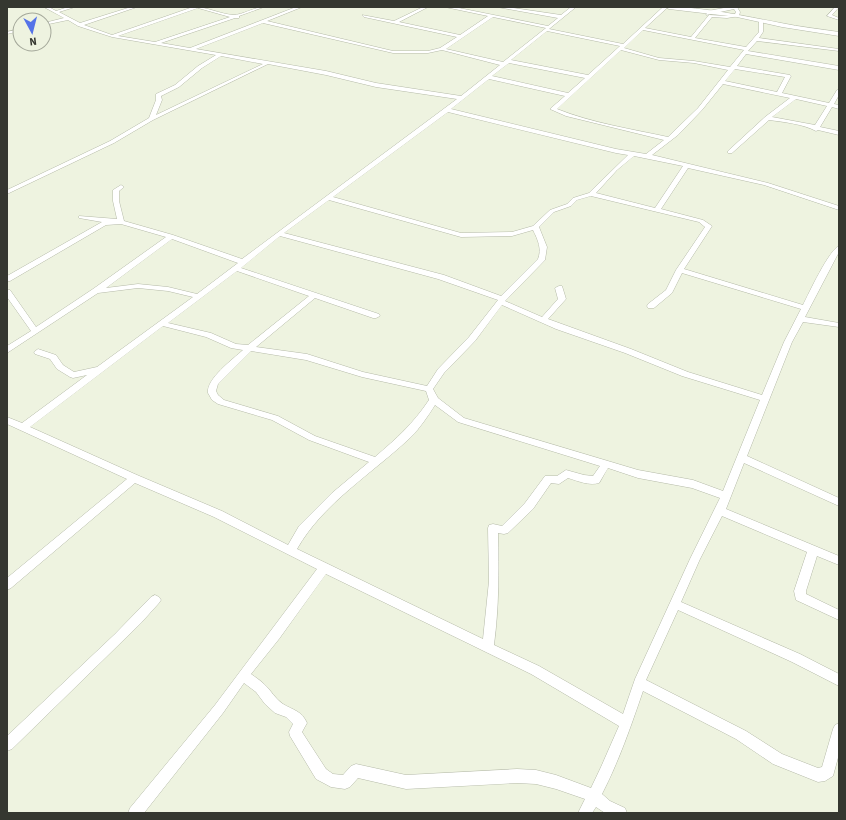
<svg xmlns="http://www.w3.org/2000/svg" width="846" height="820" viewBox="0 0 846 820" font-family="'Source Sans 3',sans-serif">
	<style>
		.lines { fill: none; stroke-linecap: round; stroke-linejoin: round }
		.street-casing { stroke: #b5baa8; stroke-width: 1 }
		.secondary-casing { stroke: #b5baa8; stroke-width: 1 }
		.street { fill: #fff; fill-rule: evenodd }
		.secondary { fill: #fff; fill-rule: evenodd }
	</style>
	<rect width="100%" height="100%" fill="#eef3e0"/>
	<g class="lines">
		<g class="street-casing">
			<g id="street">
				<path d="M 44,7 L 49,7 L 56,11 L 68,7 L 75,7 L 59,12 L 80,23 L 131,7 L 137,7 L 84,25 L 112,35 L 193,7 C 208,7 220,14 233,15 C 243,15 254,7 264,7 L 239,16 L 239,18 L 235,18 L 161,43 L 190,48 L 296,7 L 302,7 L 267,21 L 393,51 L 428,51 L 440,48 L 457,37 L 364,17 L 362,15 L 394,21 L 423,7 L 428,7 L 399,22 L 460,35 L 488,16 L 445,7 L 454,7 L 548,26 L 558,18 L 497,7 L 507,7 L 561,15 L 571,7 L 576,7 L 549,29 L 623,44 L 663,7 L 668,7 L 645,28 L 691,37 L 709,15 L 727,16 L 735,14 L 736,12 L 734,9 L 706,15 L 708,11 L 729,7 L 737,7 L 740,12 L 739,16 L 727,18 L 712,17 L 695,38 L 746,47 L 759,32 L 759,22 L 761,21 L 763,22 L 763,32 L 759,38 L 839,49 L 839,51 L 757,41 L 748,51 L 839,66 L 839,70 L 746,54 L 737,66 L 790,75 L 791,76 L 782,93 L 829,103 L 837,90 L 839,89 L 839,95 L 834,104 L 839,105 L 839,109 L 832,107 L 820,127 L 839,131 L 839,135 L 818,130 L 816,131 C 803,124 784,122 769,120 L 732,153 L 728,153 L 728,151 L 765,117 L 790,98 L 723,84 L 702,110 L 678,135 L 652,155 L 768,183 L 839,206 L 839,210 L 764,185 L 688,168 L 661,209 L 703,220 L 712,226 L 684,269 L 803,305 C 809,293 829,250 839,246 L 839,252 L 805,317 L 839,323 L 839,327 L 803,322 L 792,342 L 747,456 L 839,498 L 839,506 L 744,463 L 726,509 L 839,556 L 839,565 L 817,556 L 806,591 L 806,594 L 839,610 L 839,620 L 796,600 L 794,591 L 807,552 L 722,516 L 700,559 L 681,602 L 800,654 L 839,674 L 839,686 L 792,662 L 678,610 L 646,680 L 746,731 L 782,754 L 818,768 L 822,767 L 833,729 L 835,725 L 839,723 L 839,754 L 833,776 L 825,781 L 818,782 L 773,764 L 736,739 L 643,691 C 631,726 619,761 602,794 L 610,801 L 625,808 L 627,813 L 605,813 L 596,807 L 592,813 L 578,813 L 585,799 L 556,789 L 536,784 L 517,783 L 406,789 L 358,778 L 350,787 L 345,789 L 331,787 L 316,779 L 290,736 L 289,732 L 293,724 L 286,717 L 275,713 L 265,704 L 256,692 L 244,683 L 223,713 L 144,813 L 128,813 L 130,808 L 215,705 L 317,569 L 214,517 L 135,483 L 11,588 L 7,590 L 7,578 L 127,479 L 7,424 L 7,417 L 22,423 L 87,375 L 73,378 L 70,377 L 57,369 L 50,359 L 35,354 L 34,352 L 38,349 L 56,355 L 63,365 L 74,372 L 97,367 L 193,297 L 168,291 L 138,288 L 98,293 L 7,353 L 7,346 L 31,331 L 7,297 L 7,290 L 10,290 L 36,327 L 93,289 L 166,237 L 121,224 L 106,225 L 10,281 L 7,281 L 7,276 L 102,222 L 79,218 L 79,216 L 117,219 L 113,201 L 113,190 L 121,185 L 124,187 L 119,191 L 119,201 L 124,221 L 173,235 L 242,259 L 457,99 L 376,87 L 326,75 L 268,64 L 153,120 L 114,143 L 7,194 L 7,190 L 110,141 L 149,118 L 156,100 L 156,94 L 175,85 L 198,66 L 216,55 L 112,37 L 78,26 L 68,20 L 44,25 L 44,23 L 64,18 ZM 198,8 L 230,17 L 155,42 L 118,36 ZM 493,17 L 546,28 L 503,62 L 446,49 ZM 263,23 L 393,53 L 428,53 L 442,50 L 500,65 L 461,96 L 376,83 L 326,71 L 196,49 ZM 643,30 L 744,50 L 730,67 L 694,61 L 659,58 L 624,48 ZM 547,31 L 620,46 L 588,75 L 511,60 ZM 621,50 L 659,60 L 694,63 L 728,70 L 698,108 L 668,137 C 631,129 592,123 557,109 ZM 221,56 L 263,64 L 156,115 L 162,100 L 161,96 L 179,87 L 202,68 ZM 509,63 L 585,78 L 568,93 L 492,76 ZM 735,69 L 785,77 L 777,92 L 725,81 ZM 489,79 L 565,96 L 550,109 L 566,116 L 664,140 L 646,154 L 616,149 L 451,109 ZM 796,99 L 827,106 L 815,125 L 772,117 ZM 448,112 L 616,153 L 628,155 L 589,193 L 573,198 L 567,204 L 550,210 L 533,226 L 512,232 L 461,233 L 333,197 ZM 634,156 L 683,166 L 655,208 L 596,193 L 617,170 ZM 591,196 L 699,222 L 705,227 L 676,270 L 666,290 L 648,304 L 647,306 L 648,308 L 654,308 L 672,293 L 682,273 L 801,309 L 784,342 L 762,395 L 688,372 L 631,349 L 548,319 L 566,299 L 562,286 L 559,286 L 555,288 L 558,299 L 542,317 L 505,301 L 545,260 L 547,247 L 539,227 L 554,212 L 571,206 L 577,200 ZM 329,200 L 461,237 L 512,236 L 533,230 C 538,240 542,249 538,259 L 501,296 L 444,275 L 284,233 ZM 280,236 L 438,279 L 498,300 L 469,337 L 438,369 L 427,386 L 363,372 L 307,354 L 256,347 L 315,298 L 373,318 L 376,318 L 380,316 L 379,314 L 241,268 ZM 172,239 L 238,263 L 197,294 L 168,287 L 138,284 L 106,288 ZM 237,271 L 309,296 L 248,345 L 236,344 L 211,333 L 168,323 ZM 502,305 L 556,329 L 625,353 L 682,376 L 760,400 L 723,491 L 693,480 L 638,470 L 464,418 L 438,398 L 433,389 L 444,373 L 475,341 ZM 163,326 L 206,337 L 231,348 L 243,350 C 233,359 206,379 208,393 L 212,400 L 218,404 L 272,420 L 309,440 L 369,462 L 332,493 L 299,526 L 288,545 L 222,511 L 137,475 L 30,427 ZM 251,351 L 306,360 L 362,377 L 426,391 L 429,400 C 413,424 397,438 375,457 L 315,436 L 278,416 L 224,400 L 218,395 L 216,391 L 218,384 ZM 435,405 L 458,422 L 600,466 L 593,476 L 584,475 L 566,470 L 557,476 L 545,476 L 525,503 L 502,526 L 493,524 L 489,525 L 488,528 L 489,581 L 483,639 L 297,549 C 323,503 373,473 411,437 C 420,428 428,416 435,405 ZM 608,468 L 638,478 L 692,488 L 720,498 L 690,559 L 635,679 L 623,714 L 539,666 L 494,645 C 499,607 499,571 498,533 L 504,534 L 508,533 L 533,509 L 551,483 L 559,484 L 568,478 C 578,481 589,486 599,483 ZM 326,574 L 531,674 L 619,726 L 601,767 L 591,788 L 556,775 L 536,770 L 517,769 L 406,775 L 356,764 L 351,766 L 343,775 L 333,774 L 326,769 L 302,732 L 307,723 C 302,711 293,710 283,704 C 275,699 271,690 264,684 C 260,680 255,677 251,674 L 279,639 Z"/>
				<polygon points="835,7 839,7 832,15 839,18 839,20 827,16"/>
				<polygon points="20,29 20,31 7,34 7,32"/>
				<polygon points="155,595 159,597 161,600 159,603 141,623 12,749 7,751 7,736 115,634 151,597"/>
			</g>
		</g>
		<g class="secondary-casing">
			<path id="secondary" d="M 666,7 C 706,7 743,16 781,23 C 800,27 820,29 839,32 L 839,36 L 782,27 L 737,17 L 669,9 Z"/>
		</g>
		<use href="#street" class="street"/>
		<use href="#secondary" class="secondary"/>
	</g>
	<rect width="846" height="820" fill="none" stroke="#353730" stroke-width="16"/>
	<g transform="translate(32 32) rotate(173)"><circle r="19" fill="#eef3e0" stroke="#a4a89a"/>
	<path d="M0-3L7 15L0 10L-7 15Z" fill="#5573e8"/>
	<text y="-6" font-size="11" font-weight="bold" text-anchor="middle" fill="#353730">N</text>
	</g>
</svg>
